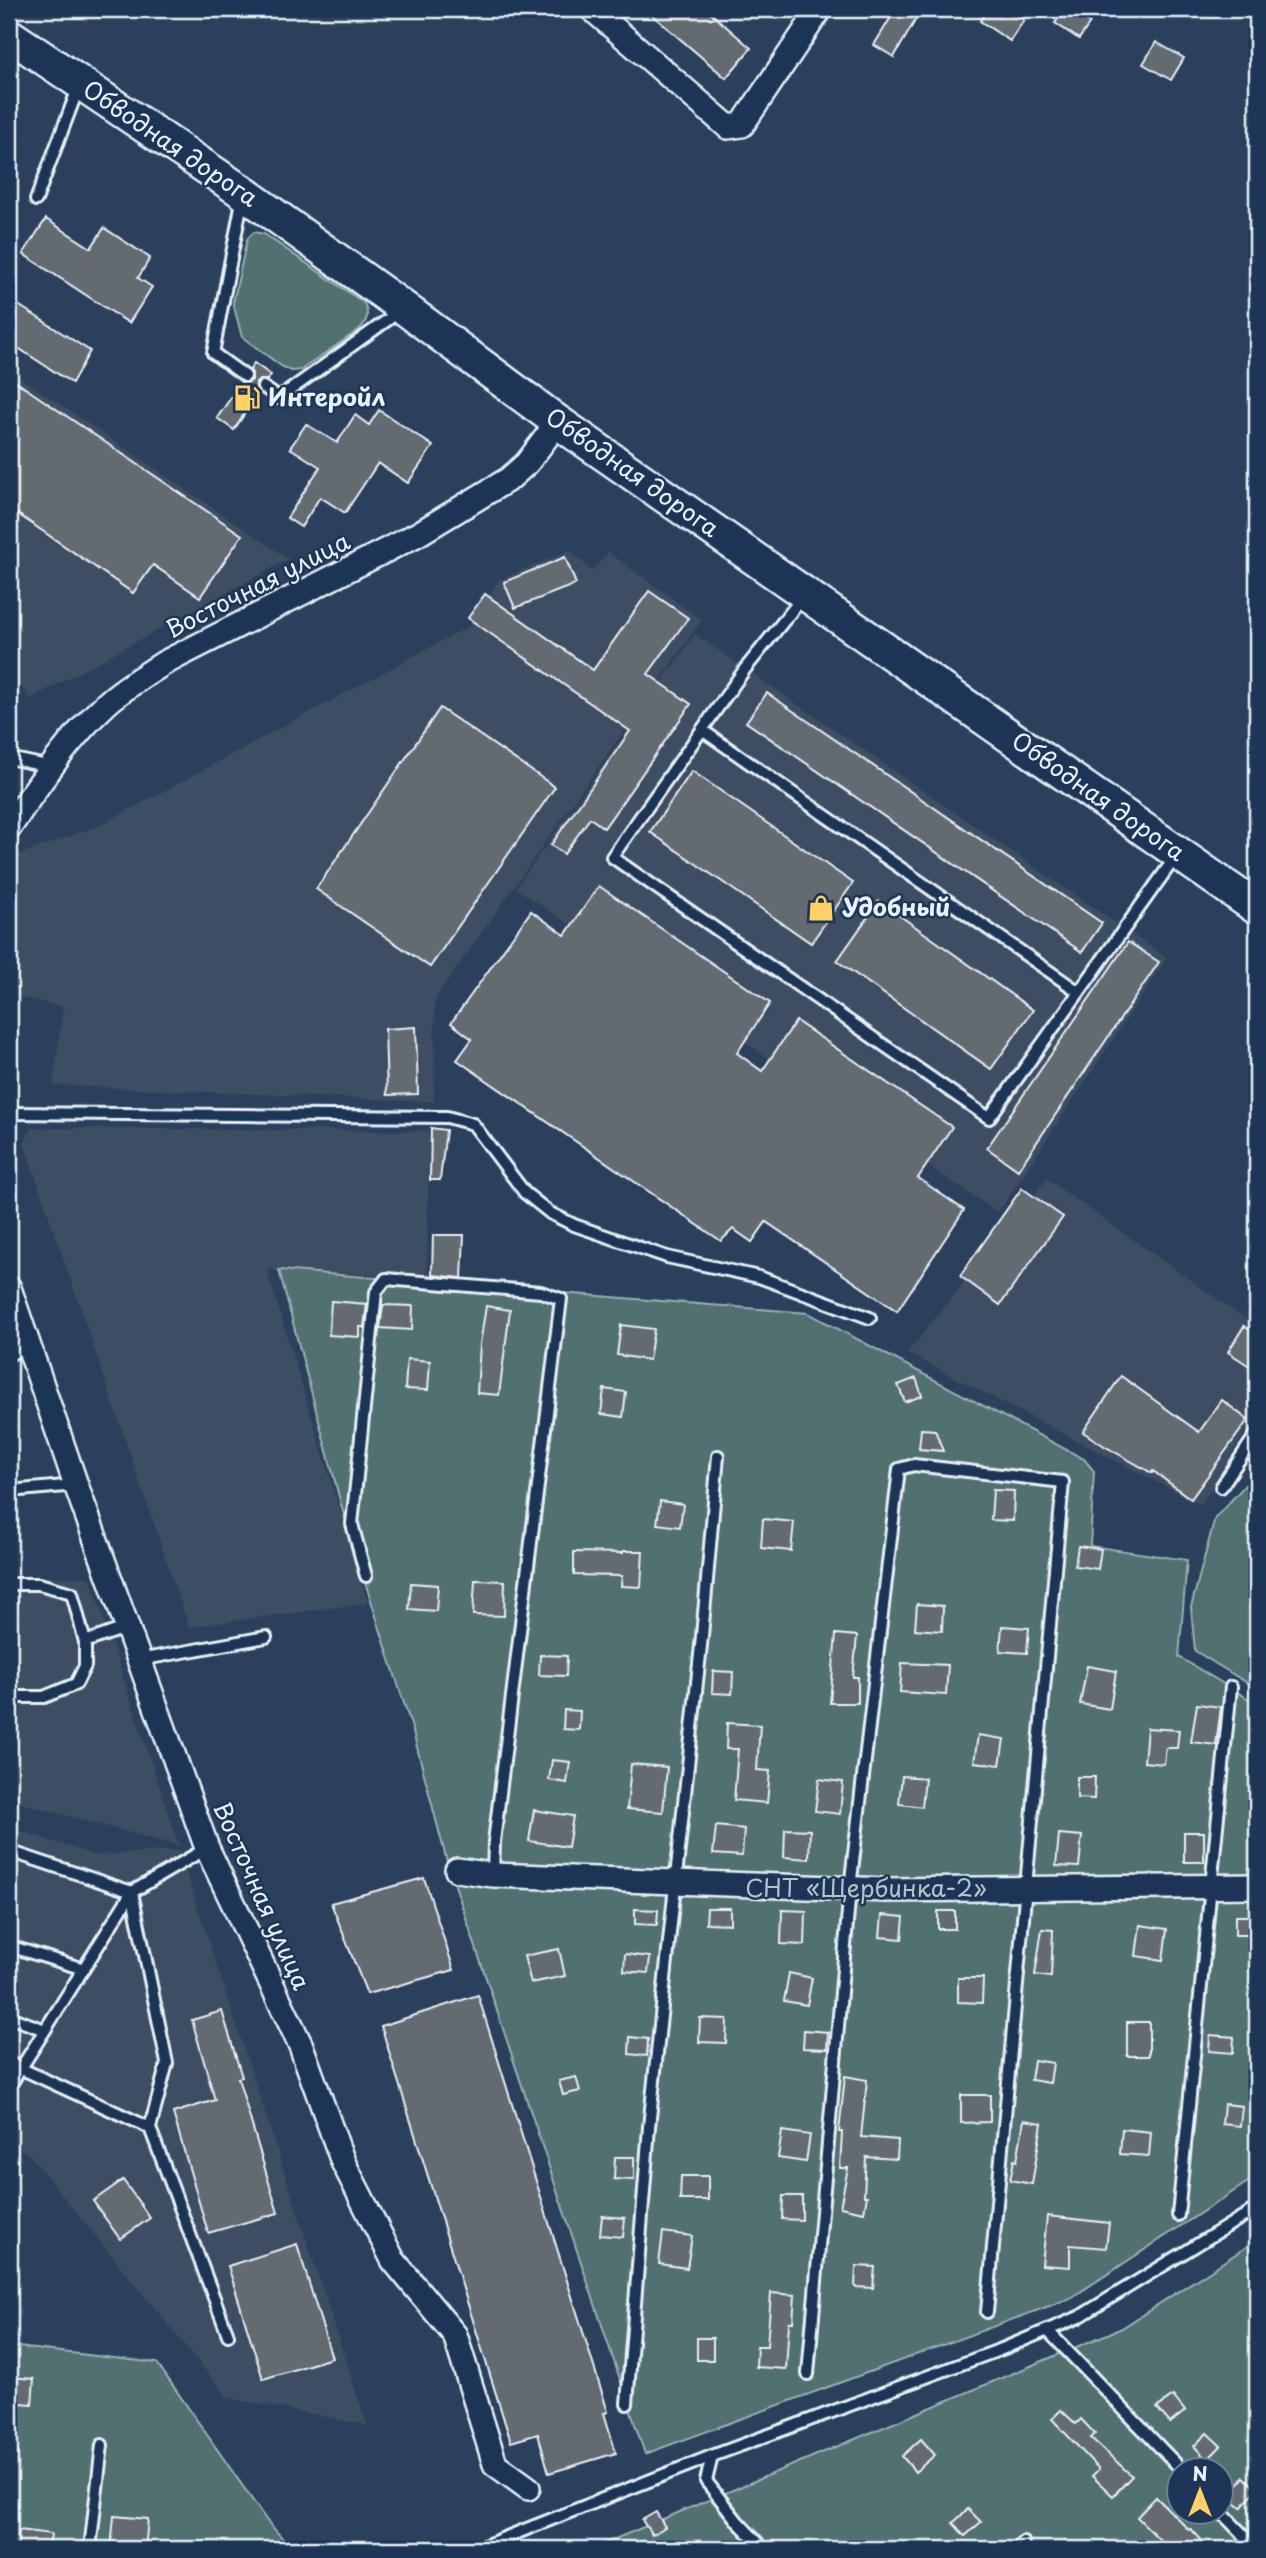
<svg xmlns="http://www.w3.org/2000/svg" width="1266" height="2558" viewBox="0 0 1266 2558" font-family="'Playpen Sans',sans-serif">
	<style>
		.built { fill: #3c4d62 }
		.green { fill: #517070; stroke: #9cb0b4; stroke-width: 2; fill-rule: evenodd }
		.building { fill: #646b70; stroke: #e8f1f8; stroke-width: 2 }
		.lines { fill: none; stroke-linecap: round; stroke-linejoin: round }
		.lane-casing { stroke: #e8f1f8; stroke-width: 16 }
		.street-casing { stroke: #e8f1f8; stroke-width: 28 }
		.secondary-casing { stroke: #e8f1f8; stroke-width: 37 }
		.lane { stroke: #1d3557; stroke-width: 10 }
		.street { stroke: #1d3557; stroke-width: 23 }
		.secondary { stroke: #1d3557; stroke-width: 32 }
		.labels { text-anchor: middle; stroke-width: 5; stroke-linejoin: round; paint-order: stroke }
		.street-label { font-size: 24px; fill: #e8f1f8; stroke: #1d3557 }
		.poi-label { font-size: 24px; font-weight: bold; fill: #e8f1f8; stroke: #1d3557; text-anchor: start }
		.park-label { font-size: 24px; fill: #b3c4c8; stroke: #1d3557 }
	</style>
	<rect width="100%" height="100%" fill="#2b405c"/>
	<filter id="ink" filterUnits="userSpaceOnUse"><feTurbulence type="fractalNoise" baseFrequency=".0143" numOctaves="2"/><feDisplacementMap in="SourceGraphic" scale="14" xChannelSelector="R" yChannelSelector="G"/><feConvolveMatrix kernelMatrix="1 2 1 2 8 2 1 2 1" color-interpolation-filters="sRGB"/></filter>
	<g filter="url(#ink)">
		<g class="built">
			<polygon points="9,370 289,559 30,699 9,669"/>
			<polygon points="570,550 592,571 608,552 702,620 435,999 434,1102 53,1085 63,1007 9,995 9,858 101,825 471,625 499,580"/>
			<polygon points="695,634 1167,958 998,1213 516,888"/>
			<polygon points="32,1128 429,1131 427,1278 267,1270 368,1603 189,1627 24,1143"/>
			<polygon points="1047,1179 1257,1327 1257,1413 1201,1505 907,1353"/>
			<polygon points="9,1576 90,1577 179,1846 9,1800"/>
			<polygon points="9,1827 94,1855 179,1850 367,2425 228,2398 30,2156 9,2139"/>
		</g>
		<g class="green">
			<path d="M 254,232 L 264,234 L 364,303 C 369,313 368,320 360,329 L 301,370 L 291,371 L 281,366 L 242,337 L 233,303 L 247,239 Z"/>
			<polygon points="279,1270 808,1313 1084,1459 1094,1471 1090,1546 1187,1560 1179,1657 1257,1704 1257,2176 1071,2298 645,2454 446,1858 412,1728 346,1523"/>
			<polygon points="1257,1472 1257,1689 1195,1651 1191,1607 1215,1518"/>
			<path d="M 1257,2240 L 1257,2549 L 591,2549 L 1122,2328 ZM 1178,2470 L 1220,2470 L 1220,2512 L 1178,2512 Z"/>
			<polygon points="9,2346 157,2363 267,2521 292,2549 9,2549"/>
		</g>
		<g class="building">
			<polygon points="645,9 706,9 751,48 726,78"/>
			<polygon points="896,9 910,9 919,14 894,57 874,45"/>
			<polygon points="988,9 1008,9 1024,20 1010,41 980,21"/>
			<polygon points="1065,9 1070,9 1090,23 1079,39 1055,23"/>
			<polygon points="1156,42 1184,58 1171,80 1143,64"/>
			<polygon points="46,219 91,248 104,228 150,258 138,278 152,287 129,323 23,254"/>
			<polygon points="9,299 90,351 72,383 9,342"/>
			<polygon points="254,363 271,375 267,380 260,380 256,383 256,390 258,393 234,430 217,418 241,383 248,383 252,380 252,373 250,370"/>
			<polygon points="9,377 242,535 200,597 153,565 133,593 9,508"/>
			<polygon points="379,410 433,446 408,483 378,463 345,513 320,497 301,527 287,518 320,467 290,448 306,424 337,443 355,415 369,425"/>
			<polygon points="565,557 576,584 515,608 504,582"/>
			<polygon points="649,591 688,618 648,674 691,704 604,828 590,818 564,854 551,845 630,731 468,618 485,594 593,670"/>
			<polygon points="767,693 1102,923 1082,952 746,722"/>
			<polygon points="440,708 555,787 430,967 316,889"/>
			<polygon points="692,771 853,883 811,943 650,832"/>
			<polygon points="599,886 770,1003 737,1053 762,1071 796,1021 952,1127 918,1178 964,1210 897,1311 766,1222 752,1242 733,1229 721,1241 457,1060 472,1039 451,1023 531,911 565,935"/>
			<polygon points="879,901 1033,1010 991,1069 837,961"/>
			<polygon points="1128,942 1159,962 1018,1170 987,1148"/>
			<polygon points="416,1027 418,1094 387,1095 385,1029"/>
			<polygon points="431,1128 446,1130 440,1180 430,1180"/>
			<polygon points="1022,1188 1063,1217 1000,1305 960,1276"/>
			<polygon points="433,1235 464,1235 462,1278 432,1275"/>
			<polygon points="331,1301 367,1304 364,1327 360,1327 360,1337 329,1335"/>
			<polygon points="383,1305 413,1306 412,1330 380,1328"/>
			<polygon points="486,1306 510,1310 499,1395 477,1393 480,1344"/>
			<polygon points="621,1325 654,1329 649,1360 617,1355"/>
			<polygon points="1244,1326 1257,1334 1257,1371 1228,1352"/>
			<polygon points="407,1359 430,1361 428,1390 405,1389"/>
			<polygon points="1121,1376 1199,1432 1222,1400 1248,1420 1191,1499 1153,1471 1152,1473 1106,1447 1083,1432"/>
			<polygon points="916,1378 922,1396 905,1402 898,1385"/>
			<polygon points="604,1389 626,1392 623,1417 601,1414"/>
			<polygon points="921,1429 935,1430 943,1451 919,1449"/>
			<polygon points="993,1490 1014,1491 1013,1521 991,1520"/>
			<polygon points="660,1501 683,1504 680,1527 657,1524"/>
			<polygon points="763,1519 794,1522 791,1551 761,1548"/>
			<polygon points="1078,1546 1101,1549 1098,1569 1075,1566"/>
			<polygon points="623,1551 643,1551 641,1587 621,1586 622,1576 574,1575 574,1552 623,1553"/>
			<polygon points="475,1580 505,1581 504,1616 473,1615"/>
			<polygon points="411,1583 438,1585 436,1611 409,1609"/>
			<polygon points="917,1604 943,1606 942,1631 915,1629"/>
			<polygon points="1002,1626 1029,1628 1027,1653 1000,1651"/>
			<polygon points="836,1634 857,1636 853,1677 858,1677 858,1703 830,1703"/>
			<polygon points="540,1655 567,1656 566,1676 539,1675"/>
			<polygon points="902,1663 948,1665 946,1695 900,1692"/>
			<polygon points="1087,1666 1116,1671 1110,1709 1080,1704"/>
			<polygon points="713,1671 733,1672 732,1694 712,1693"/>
			<polygon points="1197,1704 1221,1707 1216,1745 1191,1742"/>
			<polygon points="564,1710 580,1711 579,1730 563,1729"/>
			<polygon points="727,1723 760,1725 757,1770 770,1771 767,1803 734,1800 738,1749 726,1749"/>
			<polygon points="1147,1728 1179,1730 1177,1748 1166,1748 1164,1764 1144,1762"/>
			<polygon points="978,1735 1004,1739 1000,1765 974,1762"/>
			<polygon points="552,1760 570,1762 567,1783 549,1780"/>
			<polygon points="631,1764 667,1767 663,1812 627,1809"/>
			<polygon points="902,1776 925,1778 922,1807 899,1804"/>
			<polygon points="1077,1777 1095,1777 1094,1799 1077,1798"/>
			<polygon points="819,1779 843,1782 840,1814 815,1811"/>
			<polygon points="534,1810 573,1816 568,1847 529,1841"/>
			<polygon points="716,1826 744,1829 742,1856 713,1854"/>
			<polygon points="785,1829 810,1830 809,1859 784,1857"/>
			<rect x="1184" y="1832" width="20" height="30"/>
			<polygon points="1059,1834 1082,1836 1079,1867 1056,1866"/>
			<polygon points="424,1878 454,1970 367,1994 331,1903"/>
			<polygon points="707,1908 730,1908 730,1924 706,1923"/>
			<polygon points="635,1909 658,1910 657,1925 635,1924"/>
			<polygon points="782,1910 806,1911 805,1945 781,1944"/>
			<rect x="938" y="1911" width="17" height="18"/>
			<polygon points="882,1915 904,1917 902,1939 880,1937"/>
			<rect x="1235" y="1916" width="22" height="19"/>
			<polygon points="1140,1925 1167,1929 1163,1960 1136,1956"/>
			<polygon points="1042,1929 1053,1930 1051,1977 1035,1975"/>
			<polygon points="559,1949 565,1976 531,1983 524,1956"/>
			<polygon points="625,1954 650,1957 648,1973 624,1971"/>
			<polygon points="789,1973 812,1978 807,2005 784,2001"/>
			<polygon points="958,1978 983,1978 982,2003 958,2002"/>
			<polygon points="478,1995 608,2412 604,2413 616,2453 549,2473 538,2434 511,2442 381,2026"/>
			<polygon points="222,2011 242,2077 238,2078 278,2213 208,2233 173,2113 215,2100 192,2020"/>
			<polygon points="700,2018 727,2019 726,2043 699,2042"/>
			<rect x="1127" y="2022" width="22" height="34"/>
			<polygon points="804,2030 828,2032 827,2049 803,2048"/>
			<polygon points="1210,2035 1234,2037 1233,2053 1209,2051"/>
			<polygon points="630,2037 648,2039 647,2056 629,2054"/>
			<polygon points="1034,2060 1053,2063 1050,2083 1031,2080"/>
			<polygon points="845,2076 867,2080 861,2137 898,2140 897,2159 866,2157 864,2196 867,2196 864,2212 840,2207 848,2168 840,2168 842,2132 839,2132"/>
			<polygon points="576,2077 580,2091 563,2095 559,2081"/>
			<polygon points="961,2095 990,2095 990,2122 961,2123"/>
			<polygon points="1224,2104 1242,2106 1240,2126 1222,2124"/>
			<polygon points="1024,2120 1042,2123 1032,2184 1010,2180 1014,2160 1017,2161"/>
			<polygon points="1122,2129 1151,2132 1149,2156 1120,2154"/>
			<polygon points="782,2131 810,2135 806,2162 778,2158"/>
			<polygon points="615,2157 634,2157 634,2180 614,2179"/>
			<polygon points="681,2176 708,2176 708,2200 680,2200"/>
			<polygon points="123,2180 150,2218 120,2239 93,2201"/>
			<polygon points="783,2196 802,2196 802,2220 782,2219"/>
			<polygon points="602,2216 625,2218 623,2237 600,2235"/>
			<polygon points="1047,2216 1109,2223 1106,2248 1070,2245 1070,2267 1042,2265"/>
			<polygon points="663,2232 692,2236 687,2268 659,2264"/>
			<polygon points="297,2244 332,2358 263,2379 228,2266"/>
			<polygon points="856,2266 875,2267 873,2288 855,2287"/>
			<polygon points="771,2293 795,2295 793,2322 789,2322 786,2369 756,2367 757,2346 767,2346"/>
			<rect x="697" y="2338" width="16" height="22"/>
			<polygon points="9,2377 34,2379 32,2404 9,2402"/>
			<polygon points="1173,2396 1185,2411 1170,2423 1157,2408"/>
			<polygon points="1061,2410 1076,2424 1081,2419 1095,2434 1091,2438 1132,2476 1113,2496 1092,2476 1099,2469 1052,2419"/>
			<polygon points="1207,2433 1221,2446 1207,2460 1194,2446"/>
			<polygon points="921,2439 935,2455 915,2472 902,2456"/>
			<polygon points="1244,2477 1257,2489 1241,2508 1228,2497"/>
			<polygon points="1156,2497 1189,2530 1191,2529 1210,2549 1169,2549 1137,2517"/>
			<polygon points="968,2509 981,2522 965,2536 953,2523"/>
			<polygon points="656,2512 665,2527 652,2535 642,2520"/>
			<polygon points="114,2516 148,2519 145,2549 111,2549"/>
			<polygon points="19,2530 51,2534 49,2549 17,2549"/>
		</g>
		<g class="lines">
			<g class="lane-casing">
				<g id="lane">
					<polyline points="243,196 213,353 245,376"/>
					<polyline points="36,200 79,86"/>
					<polyline points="263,387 279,398 400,311"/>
					<polyline points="803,597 745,669 612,857 989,1118 1177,855"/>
					<polyline points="702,730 1079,992"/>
					<polyline points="9,758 51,767"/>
					<polyline points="9,1113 447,1117 473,1124 525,1193 550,1213 574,1225 667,1257 759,1277 870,1318"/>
					<polyline points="9,1355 28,1345"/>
					<polyline points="1221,1487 1257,1433"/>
					<polyline points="9,1491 76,1485"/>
					<polyline points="366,1576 352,1524 376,1292 386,1279 541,1292 561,1299 494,1842 493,1875"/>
					<polyline points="9,1584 39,1584 72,1593 85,1642 85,1666 76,1684 44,1697 9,1697"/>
					<polyline points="85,1642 128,1627"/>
					<polyline points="139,1660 266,1637"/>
					<polyline points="9,1851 132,1892"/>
					<polyline points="132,1892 167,2063 150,2128 228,2335"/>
					<polyline points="9,1946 84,1969"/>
					<polyline points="9,2017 45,2030"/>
					<polyline points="9,2063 150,2128"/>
					<polyline points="9,2087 132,1892 207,1848"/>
					<polyline points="1178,2215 1231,1687"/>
					<polyline points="1048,2331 1182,2470"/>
					<polyline points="808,2374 850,1888 899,1469 914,1465 1063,1482 987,2312"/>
					<polyline points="627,2404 649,2127 702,1636 718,1456"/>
					<polyline points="1220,2511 1257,2549"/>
					<polyline points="479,2548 712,2456"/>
					<polyline points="90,2549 102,2445"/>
					<polyline points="764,2549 738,2522 706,2481 712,2456 1002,2349 1079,2317 1257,2208"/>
					<polyline points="1016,2549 1023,2542"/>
				</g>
			</g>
			<g class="street-casing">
				<g id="street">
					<polyline points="592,9 728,127 742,125 820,9"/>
					<path d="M 9,828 C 38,785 68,739 106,704 C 123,688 144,676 164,663 L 418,534 L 509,479 L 527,463 L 558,422"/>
					<polyline points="9,1288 76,1485 207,1848 301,2046 343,2162 393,2260 455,2335 495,2464 528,2488"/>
					<polyline points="457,1870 493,1875 886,1890 1257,1886"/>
				</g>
			</g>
			<g class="secondary-casing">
				<polyline id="secondary" points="9,35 244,193 404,308 558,422 1257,908"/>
			</g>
			<use href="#lane" class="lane"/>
			<use href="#street" class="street"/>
			<use href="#secondary" class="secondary"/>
		</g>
	</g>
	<defs>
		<g id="fuel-bare" transform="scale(2.1)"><path d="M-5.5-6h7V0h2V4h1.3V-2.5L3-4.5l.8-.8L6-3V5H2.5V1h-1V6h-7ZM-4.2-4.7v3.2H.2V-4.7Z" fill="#ffd166" stroke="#1d3557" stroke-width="2.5" paint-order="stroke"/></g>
		<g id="shop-bare" transform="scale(2.1)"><path d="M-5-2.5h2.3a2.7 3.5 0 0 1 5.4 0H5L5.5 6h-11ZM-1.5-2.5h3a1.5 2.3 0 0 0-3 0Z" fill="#ffd166" stroke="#1d3557" stroke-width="2.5" paint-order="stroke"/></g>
	</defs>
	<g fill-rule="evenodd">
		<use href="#fuel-bare" x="247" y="398"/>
		<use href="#shop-bare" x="821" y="908"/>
	</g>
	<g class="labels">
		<g class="street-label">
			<text transform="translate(170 144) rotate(34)" y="8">Обводная дорога</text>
			<text transform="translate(632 473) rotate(35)" y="8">Обводная дорога</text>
			<text transform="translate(258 586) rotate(-27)" y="8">Восточная улица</text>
			<text transform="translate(1098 797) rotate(35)" y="8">Обводная дорога</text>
			<text transform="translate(261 1896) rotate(66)" y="8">Восточная улица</text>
		</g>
		<g class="poi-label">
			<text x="268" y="406">Интеройл</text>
			<text x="842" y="916">Удобный</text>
		</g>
		<g class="park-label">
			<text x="866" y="1897">СНТ «Щербинка-2»</text>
		</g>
	</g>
	<rect width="1266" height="2558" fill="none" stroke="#1d3557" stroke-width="35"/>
	<rect x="18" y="18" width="1231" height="2523" fill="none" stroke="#e8f1f8" stroke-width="2.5" filter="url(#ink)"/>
	<g transform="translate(1200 2491)"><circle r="33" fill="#1d3557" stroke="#6e8097" stroke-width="2"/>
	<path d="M0-5L12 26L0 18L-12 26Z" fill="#ffd166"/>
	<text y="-10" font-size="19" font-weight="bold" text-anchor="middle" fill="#e8f1f8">N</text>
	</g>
</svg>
